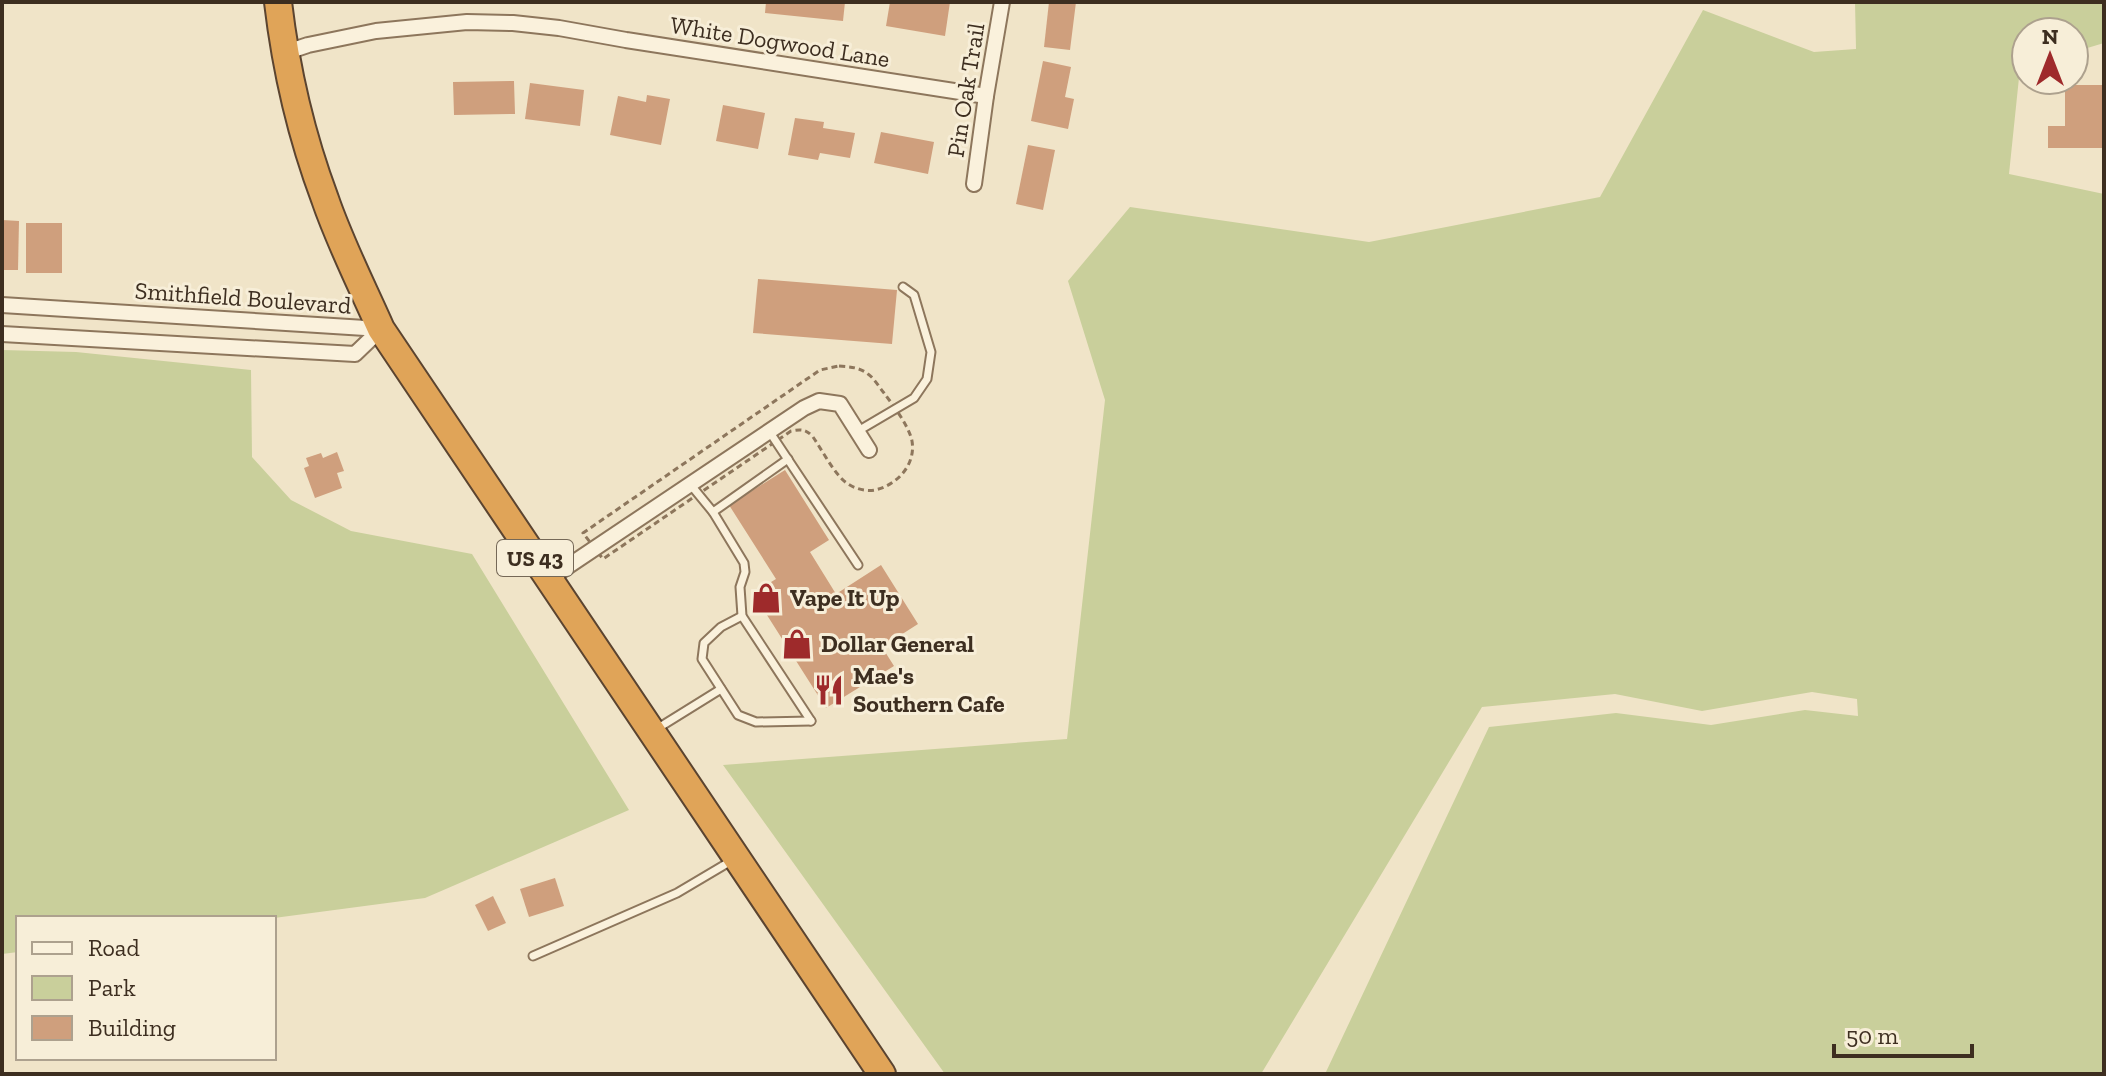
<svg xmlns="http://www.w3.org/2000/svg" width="2106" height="1076" viewBox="0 0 2106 1076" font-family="'Zilla Slab',serif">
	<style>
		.green { fill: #c9cf9b }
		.building { fill: #cf9f7d }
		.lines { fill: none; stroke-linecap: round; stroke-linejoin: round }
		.lane-casing { stroke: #8d765c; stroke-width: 11 }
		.street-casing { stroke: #8d765c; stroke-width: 18 }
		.highway-casing { stroke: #5b4430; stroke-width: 30 }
		.path { stroke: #8d765c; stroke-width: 3; stroke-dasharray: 6 4; stroke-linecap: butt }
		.lane { stroke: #faf1dc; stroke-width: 7 }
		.street { stroke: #faf1dc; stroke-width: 14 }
		.highway { stroke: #e0a458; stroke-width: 26 }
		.labels { text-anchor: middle; stroke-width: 6; stroke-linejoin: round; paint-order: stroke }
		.shield { fill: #f7eed8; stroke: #756857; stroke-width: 2 }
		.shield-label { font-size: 22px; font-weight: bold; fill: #3d2e20 }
		.street-label { font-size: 24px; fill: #3d2e20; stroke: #f7eed8 }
		.poi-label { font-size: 24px; font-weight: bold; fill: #3d2e20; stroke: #f7eed8; text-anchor: start }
	</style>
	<rect width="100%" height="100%" fill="#f0e4c8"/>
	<g class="green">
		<polygon points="1855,2 2104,2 2104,43 2074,52 2074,32 2026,32 2026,66 2020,68 2009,174 2104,194 2104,1074 1325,1074 1489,727 1616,713 1711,725 1805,710 1858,716 1857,699 1812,692 1702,711 1615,694 1482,707 1261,1074 945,1074 723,765 1067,739 1105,400 1068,281 1130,207 1369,242 1600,197 1703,10 1814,52 1856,49"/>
		<polygon points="2,350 76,352 251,370 252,457 291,500 351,531 472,554 629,810 425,898 274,918 18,918 18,952 2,954"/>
	</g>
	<g class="building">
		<polygon points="766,2 845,2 843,21 765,13"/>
		<polygon points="890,2 950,2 945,36 886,26"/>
		<polygon points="1049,2 1076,2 1070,50 1044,47"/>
		<polygon points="1043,61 1071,67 1065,97 1074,99 1068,129 1031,121"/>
		<polygon points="514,81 515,114 454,115 453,82"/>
		<polygon points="530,83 584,90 580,126 525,119"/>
		<polygon points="2065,85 2104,85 2104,148 2048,148 2048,126 2065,126"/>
		<polygon points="647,95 670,99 661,145 610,135 618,96 646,102"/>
		<polygon points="723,105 765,113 758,149 716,141"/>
		<polygon points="795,118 824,122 823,128 855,133 850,158 820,153 818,160 788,155"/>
		<polygon points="881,132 934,142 928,174 874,163"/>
		<polygon points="1028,145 1055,150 1043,210 1016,204"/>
		<polygon points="2,220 19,221 18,270 2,270"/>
		<rect x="26" y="223" width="36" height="50"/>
		<polygon points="758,279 897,290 892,344 753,333"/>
		<polygon points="337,452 344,471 337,473 342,488 315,498 304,468 309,466 306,458 321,453 323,458"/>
		<polygon points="785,470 829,540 810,552 836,594 881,565 918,624 882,647 894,666 826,708 753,593 776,579 729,505"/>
		<polygon points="555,878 564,906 529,917 520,889"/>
		<polygon points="493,896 506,923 488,931 475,905"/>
	</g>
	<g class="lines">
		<g class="lane-casing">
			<g id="lane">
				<polyline points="769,431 858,565"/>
				<polyline points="858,431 914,398 927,379 931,352 914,295 903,287"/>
				<polyline points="690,484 713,512 744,563 745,572 740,587 742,616 811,721"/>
				<polyline points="713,512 788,459"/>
				<polyline points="742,616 721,627 704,643 702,659 738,715 756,722 811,721"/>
				<polyline points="655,730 721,689"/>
				<polyline points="533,956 677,893 731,861"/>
			</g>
		</g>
		<g class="street-casing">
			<g id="street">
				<polyline points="284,53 308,45 376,31 467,22 513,23 559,28 626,40 986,96"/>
				<polyline points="974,184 986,96 1002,2"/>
				<polyline points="2,305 381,329"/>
				<polyline points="2,334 355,354 381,329"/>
				<polyline points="549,579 804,408 819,401 840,404 869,450"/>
			</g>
		</g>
		<g class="highway-casing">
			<path id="highway" d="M 278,2 C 286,70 301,135 325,199 C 340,243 362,286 381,329 L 882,1074"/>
		</g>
		<path class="path" d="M 839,366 C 850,367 859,367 868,374 C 874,378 879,387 884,393 C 893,405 909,426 912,441 C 916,465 897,485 875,490 C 863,492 849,487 841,478 C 830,466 822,450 813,437 C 806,429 801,429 791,431 L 603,559 L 583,533 L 820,370 Z"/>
		<use href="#lane" class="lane"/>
		<use href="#street" class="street"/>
		<use href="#highway" class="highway"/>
	</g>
	<defs>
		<g id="shop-bare" transform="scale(2.4)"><path d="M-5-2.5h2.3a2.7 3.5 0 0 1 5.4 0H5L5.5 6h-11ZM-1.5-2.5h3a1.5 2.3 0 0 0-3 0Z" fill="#9e2a2b" stroke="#f7eed8" stroke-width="2.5" paint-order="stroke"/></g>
		<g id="restaurant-bare" transform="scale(2.4)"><path d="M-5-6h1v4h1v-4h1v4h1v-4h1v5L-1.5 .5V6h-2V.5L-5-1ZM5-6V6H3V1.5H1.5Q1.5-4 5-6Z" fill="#9e2a2b" stroke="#f7eed8" stroke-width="2.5" paint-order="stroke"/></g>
	</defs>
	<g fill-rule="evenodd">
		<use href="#shop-bare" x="766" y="598"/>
		<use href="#shop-bare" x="797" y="644"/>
		<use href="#restaurant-bare" x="829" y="690"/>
	</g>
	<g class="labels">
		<rect class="shield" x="497" y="540" width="76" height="36" rx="6"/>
		<g class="shield-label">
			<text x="535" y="566">US 43</text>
		</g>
		<g class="street-label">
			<text transform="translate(780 42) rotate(9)" y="8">White Dogwood Lane</text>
			<text transform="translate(966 90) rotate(-81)" y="8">Pin Oak Trail</text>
			<text transform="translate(243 298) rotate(4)" y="8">Smithfield Boulevard</text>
		</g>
		<g class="poi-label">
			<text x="790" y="606">Vape It Up</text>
			<text x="821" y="652">Dollar General</text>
			<text x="853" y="684">Mae's<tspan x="853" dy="28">Southern Cafe</tspan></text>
		</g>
	</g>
	<rect width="2106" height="1076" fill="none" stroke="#3d2e20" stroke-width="8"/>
	<rect x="16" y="916" width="260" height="144" fill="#f7eed8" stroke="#ada18e" stroke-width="2"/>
	<rect x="32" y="942" width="40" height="12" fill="#faf1dc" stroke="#ada18e" stroke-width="2"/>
	<text x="88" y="956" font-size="24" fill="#3d2e20">Road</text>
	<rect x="32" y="976" width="40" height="24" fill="#c9cf9b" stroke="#ada18e" stroke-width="2"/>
	<text x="88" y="996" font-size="24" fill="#3d2e20">Park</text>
	<rect x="32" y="1016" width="40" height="24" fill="#cf9f7d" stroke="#ada18e" stroke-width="2"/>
	<text x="88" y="1036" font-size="24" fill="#3d2e20">Building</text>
	<g transform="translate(2050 56)"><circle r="38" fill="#f7eed8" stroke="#ada18e" stroke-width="2"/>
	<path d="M0-6L14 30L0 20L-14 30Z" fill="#9e2a2b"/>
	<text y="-12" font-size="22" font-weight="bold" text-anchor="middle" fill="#3d2e20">N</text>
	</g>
	<path d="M1834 1044v12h138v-12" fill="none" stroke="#3d2e20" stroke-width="4"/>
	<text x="1846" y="1044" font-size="24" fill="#3d2e20" stroke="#f7eed8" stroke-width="6" paint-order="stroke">50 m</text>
</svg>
